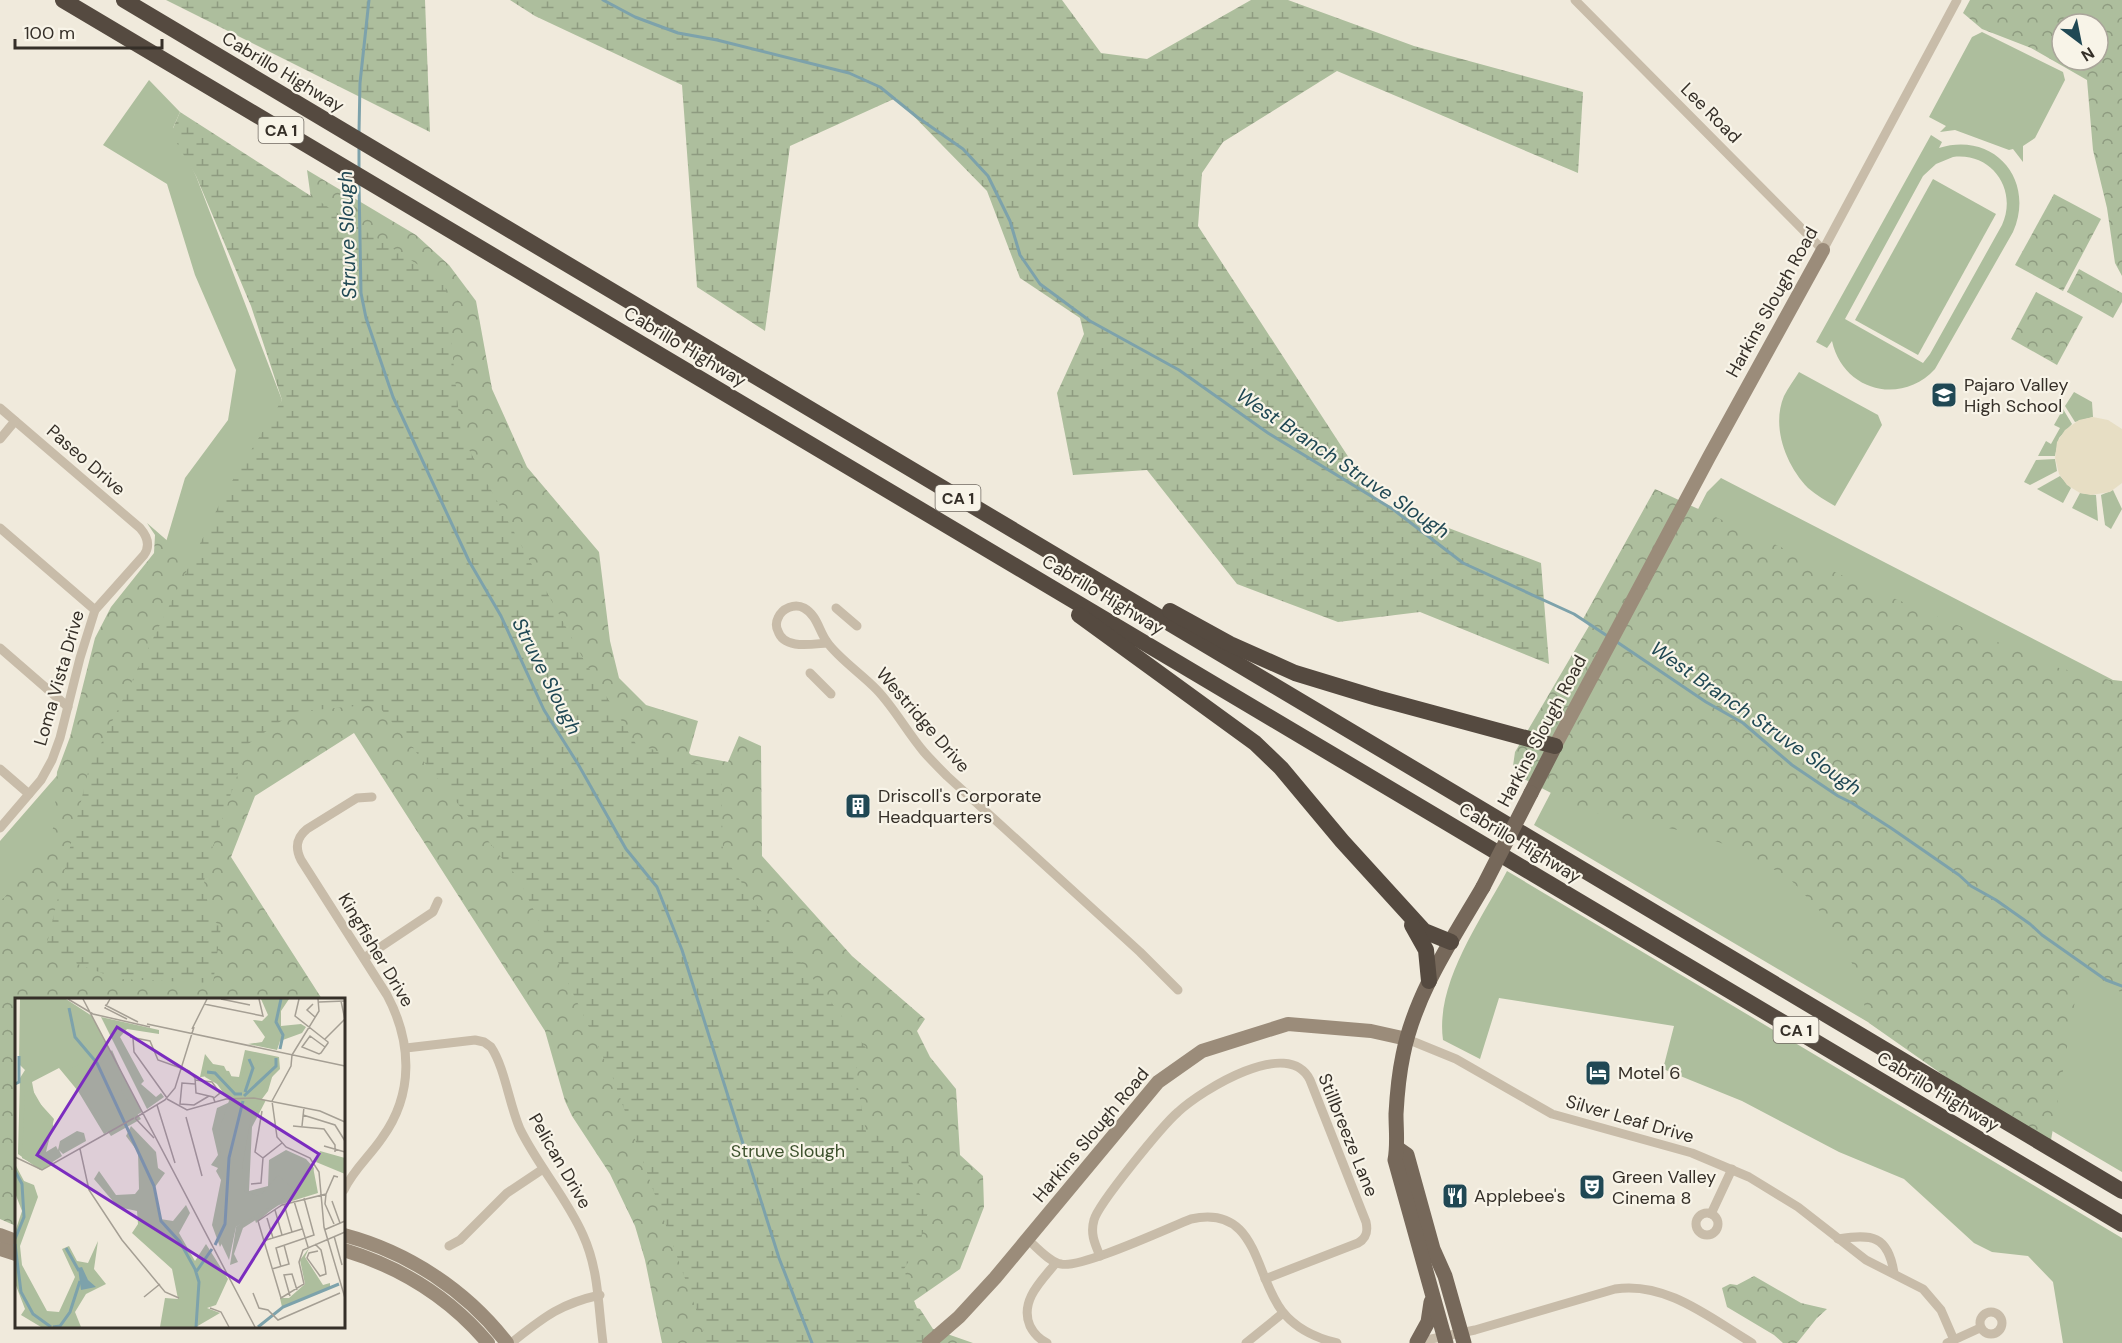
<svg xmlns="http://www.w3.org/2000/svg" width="2122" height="1343" viewBox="0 0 2122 1343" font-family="'DM Sans',sans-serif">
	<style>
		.green { fill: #adbe9d; fill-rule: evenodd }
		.forest { fill: url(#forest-crowns); fill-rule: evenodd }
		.wetland { fill: url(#wetland-marsh) }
		.plaza { fill: #e7dec4 }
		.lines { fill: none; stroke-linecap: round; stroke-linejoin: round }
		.stream { stroke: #7da2ab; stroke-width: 3 }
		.street { stroke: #c8bca9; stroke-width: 9 }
		.secondary { stroke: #9b8c7a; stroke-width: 14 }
		.primary { stroke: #76685a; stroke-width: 15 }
		.highway { stroke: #554a40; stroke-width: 16 }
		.primary-bridge { stroke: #76685a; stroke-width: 15 }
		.labels { text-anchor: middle; stroke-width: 4.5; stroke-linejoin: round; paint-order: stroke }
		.shield { fill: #f8f4e8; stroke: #706a62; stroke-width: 1.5 }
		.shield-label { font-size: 16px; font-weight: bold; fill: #352f28 }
		.street-label { font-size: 18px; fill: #352f28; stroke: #f8f4e8 }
		.poi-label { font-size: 18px; fill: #352f28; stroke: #f8f4e8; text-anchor: start }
		.park-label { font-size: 18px; fill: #3e522e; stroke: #f8f4e8 }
		.water-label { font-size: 20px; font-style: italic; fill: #204854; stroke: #f8f4e8 }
		.inset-river { fill: none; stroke: #7da2ab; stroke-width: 3 }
		.inset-road { fill: none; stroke: #a59f94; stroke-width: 1.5 }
		.view { fill: #7b2cbf; fill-opacity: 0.15; stroke: #7b2cbf; stroke-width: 3 }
		.inset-edge { fill: none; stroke: #352f28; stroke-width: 3 }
	</style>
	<defs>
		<pattern id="forest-crowns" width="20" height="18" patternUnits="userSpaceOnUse" patternTransform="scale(1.5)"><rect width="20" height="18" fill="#adbe9d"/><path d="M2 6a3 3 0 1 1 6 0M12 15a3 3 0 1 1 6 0" fill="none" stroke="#8e9b80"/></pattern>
		<pattern id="wetland-marsh" width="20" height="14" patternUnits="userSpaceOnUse" patternTransform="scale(1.5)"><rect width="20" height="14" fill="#adbe9d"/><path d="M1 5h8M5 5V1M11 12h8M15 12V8" fill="none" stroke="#8e9b80"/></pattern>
	</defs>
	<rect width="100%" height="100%" fill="#f0eadc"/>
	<g class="green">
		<polygon points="1982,32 2063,72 2065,80 2035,138 2023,146 2023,162 2013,149 2009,150 1955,130 1940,132 1946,126 1929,117 1972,37"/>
		<polygon points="149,80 180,112 173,128 196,176 282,400 16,1000 0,1215 0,841 61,771 163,552 185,478 228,420 236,370 195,275 167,184 103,145"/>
		<path d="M 1931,135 L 1942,142 L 1939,148 C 1994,131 2036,180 2013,232 L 1935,369 C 1901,406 1843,391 1832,341 L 1827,348 L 1816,342 ZM 1953,157 C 1992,152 2018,190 2002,225 L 1930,354 L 1923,363 L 1845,319 L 1923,176 L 1936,164 Z"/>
		<polygon points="1933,179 1996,214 1918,355 1855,320"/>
		<path d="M 1799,372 L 1878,415 L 1882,425 L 1835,506 C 1826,501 1816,495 1808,488 C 1786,465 1771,427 1784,396 C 1788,388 1794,380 1799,372 Z"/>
		<polygon points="2074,392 2092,402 2093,417 2075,422 2065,406"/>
		<polygon points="2063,409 2072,424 2059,438 2055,456 2038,456 2046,441 2051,444 2060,428 2054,425"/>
		<polygon points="2055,459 2057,471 2030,485 2024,482 2036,460"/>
		<polygon points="2060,476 2071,488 2063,503 2037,489"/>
		<polygon points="1721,478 2113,680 2122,681 2122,1172 1534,825 1707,492"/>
		<polygon points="2113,490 2122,509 2111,529 2105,525 2101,495"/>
		<polygon points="2080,493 2096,495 2098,521 2072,508"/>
		<path d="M 1507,871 L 2122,1238 L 2122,1343 L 2063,1343 L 2053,1282 L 2028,1256 L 1992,1252 L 1974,1243 L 1904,1179 L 1839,1152 L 1742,1101 L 1663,1069 L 1674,1026 L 1499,998 L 1480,1059 L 1443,1040 C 1435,983 1481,920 1507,871 Z"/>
	</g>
	<g class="forest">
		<path d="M 1970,0 L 2122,0 L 2122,276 L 2115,263 L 2107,208 L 2093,150 L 2087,80 L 2031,48 L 1982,29 L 1963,13 ZM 2062,24 L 2098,24 L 2098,60 L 2062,60 Z"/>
		<polygon points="307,170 416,235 449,265 476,301 492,389 527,467 599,552 610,641 619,678 646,705 698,721 689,753 691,755 728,762 739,736 761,746 762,856 852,956 925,1019 917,1031 930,1057 956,1089 960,1155 983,1176 984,1207 960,1269 914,1301 917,1308 920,1309 933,1329 973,1343 662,1343 645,1260 635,1226 610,1174 572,1116 565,1101 545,1031 354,733 255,796 231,857 322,999 16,1000 16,1226 0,1219 0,900 4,898 47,846 54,825 57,772 70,737 95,638 111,607 154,553 155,535 147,523 356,705 363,573"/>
		<polygon points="2054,194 2101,219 2063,291 2015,265"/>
		<polygon points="2079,269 2122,293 2122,302 2113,318 2067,292"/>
		<polygon points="2036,292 2083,317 2057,365 2011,339"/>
		<polygon points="1655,489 1865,586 2059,668 2122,683 2122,993 2081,966 2050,1146 1996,1112 1869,1023 1855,969 1829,921 1791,880 1744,851 1692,833 1586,811 1520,777 1513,766 1515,752 1589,626 1583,619"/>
		<polygon points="1754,1276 1801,1303 1827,1309 1817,1318 1797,1343 1783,1343 1774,1335 1727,1307 1722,1288 1730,1284 1737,1285"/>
	</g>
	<g class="wetland">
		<polygon points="166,0 425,0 430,132"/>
		<polygon points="510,0 1062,0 1101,53 1147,59 1251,0 1288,0 1414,46 1583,92 1578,173 1337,71 1223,142 1202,173 1198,226 1377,501 1541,563 1549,664 1420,612 1338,622 1237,584 1147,470 1073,475 1057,393 1084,334 1080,318 1020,278 987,191 896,98 790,146 765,331 697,287 682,85 535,16"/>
		<polygon points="180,112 445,282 461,435 585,662 636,744 721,772 723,855 756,904 866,1048 855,1071 866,1132 908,1145 909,1178 929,1208 920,1243 904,1269 927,1343 705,1343 706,1337 613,1078 519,879 377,704 294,712 248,744 210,855 204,881 210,917 221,927 213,983 118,979 45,952 89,768 226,491 282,400 251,306 196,176 171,133"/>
	</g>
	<polygon class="plaza" points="2093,417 2108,420 2122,429 2122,483 2110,492 2091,495 2080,493 2067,485 2059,474 2055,458 2057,442 2065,430 2079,420"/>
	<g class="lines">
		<g class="stream">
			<polyline points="603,0 635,17 678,33 717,40 849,73 880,87 917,117 963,149 988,176 1010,221 1020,255 1040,284 1090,321 1179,370 1268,433 1394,510 1463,563 1574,614 1609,637"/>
			<polyline points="359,132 360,83 369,0"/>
			<polyline points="359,148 359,168"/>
			<polyline points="359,184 361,293 366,318 393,397 469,561 501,616 544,710 578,764 626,849 657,887 682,950 779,1258 812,1343"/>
			<polyline points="1617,642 1706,702 1743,723 1792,765 1838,796 1852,803 1891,828 1959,875 1971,886 1996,900 2030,924 2042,935 2106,980 2122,986"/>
		</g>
		<g class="street">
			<polyline points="1575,0 1823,250 1957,0"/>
			<path d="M 0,408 L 140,528 C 147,536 151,545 144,555 L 95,610 L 80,658 L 60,738 L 52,760 L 41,780 L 0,828"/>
			<polyline points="0,439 15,421"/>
			<polyline points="0,528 95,610"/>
			<polyline points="836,608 857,626"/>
			<path d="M 827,643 C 812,644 784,650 778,631 C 776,627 776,622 778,618 C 782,608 795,603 804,608 C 817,615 819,631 827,642 C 838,658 863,675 877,690 C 895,709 907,732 924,752 C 931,760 939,768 947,776 L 1140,952 L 1178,990"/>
			<polyline points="0,648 68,707"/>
			<polyline points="810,673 831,694"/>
			<polyline points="0,769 29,794"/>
			<polyline points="364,958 433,912 438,901"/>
			<polyline points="1407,1039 1456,1059 1552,1114 1692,1153 1749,1177 1798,1207 1866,1260 1923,1289 1941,1310 1954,1340"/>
			<path d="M 406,1048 L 475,1040 L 484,1042 L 491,1047 C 505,1068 509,1104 520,1129 C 538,1166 567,1198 583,1235 C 599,1270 598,1306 603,1343"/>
			<path d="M 344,1190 C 353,1170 370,1156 382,1138 C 414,1094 412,1042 387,995 L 301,860 C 295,848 296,838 307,829 L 357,798 L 372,797"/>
			<circle cx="1707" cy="1224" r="11"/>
			<polyline points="1711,1214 1732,1169"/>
			<path d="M 1838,1239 C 1872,1234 1888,1235 1894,1273"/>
			<path d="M 1028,1240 C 1037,1247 1049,1262 1061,1264 C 1080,1269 1168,1228 1191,1219 C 1258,1204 1254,1275 1282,1311 C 1296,1329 1316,1338 1337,1343"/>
			<polyline points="449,1246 460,1240 507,1193 543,1169"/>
			<path d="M 1100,1256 C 1095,1244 1090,1234 1094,1220 C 1098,1204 1163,1125 1178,1112 C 1202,1090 1288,1036 1310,1080 L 1366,1222 C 1368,1231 1367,1238 1358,1243 L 1265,1279"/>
			<circle cx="1991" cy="1323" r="11"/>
			<path d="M 1417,1342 L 1475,1330 L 1615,1289 C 1666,1281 1710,1318 1752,1343"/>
			<path d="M 511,1343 C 543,1318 559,1304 600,1295"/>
			<path d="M 1047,1343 C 1039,1339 1034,1334 1030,1326 C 1019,1301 1042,1280 1056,1263"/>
			<polyline points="1246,1343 1283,1313"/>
			<polyline points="1947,1343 1980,1328"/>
		</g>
		<g class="secondary">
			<polyline points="1555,746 1709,457 1823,250"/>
			<polyline points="0,1235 16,1241"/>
			<path d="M 344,1235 C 408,1252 466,1290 507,1343"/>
			<polyline points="0,1249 16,1254"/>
			<path d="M 344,1250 C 400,1267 450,1298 488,1343"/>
			<polyline points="929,1343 959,1317 995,1278 1158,1082 1202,1051 1288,1024 1371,1031 1407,1039"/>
		</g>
		<g class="primary">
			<polyline points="1531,793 1555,746"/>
			<polyline points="1397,1148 1407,1155 1433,1249 1445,1276 1464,1343"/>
			<polyline points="1417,1342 1428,1322 1431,1302"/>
			<path d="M 1446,1343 L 1395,1160 C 1398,1145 1396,1130 1396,1114 C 1397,1095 1399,1074 1403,1055 C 1415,994 1452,940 1483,887"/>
		</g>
		<g class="highway">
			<polyline points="63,0 2122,1224"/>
			<polyline points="124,0 2122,1191"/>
			<polyline points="1170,611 1230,644 1295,673 1377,698 1555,746"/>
			<polyline points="1079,615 1255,743 1281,768 1342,841 1424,931 1451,942"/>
			<polyline points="1412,925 1426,950 1429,981"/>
		</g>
		<polyline class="primary-bridge" points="1483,887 1531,793"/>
	</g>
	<defs>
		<g id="school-square" transform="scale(1.35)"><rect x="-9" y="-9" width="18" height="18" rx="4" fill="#204854" stroke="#f8f4e8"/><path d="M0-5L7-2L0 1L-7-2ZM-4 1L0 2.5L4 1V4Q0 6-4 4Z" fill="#fff"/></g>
		<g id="building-square" transform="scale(1.35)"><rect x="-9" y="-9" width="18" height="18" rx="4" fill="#204854" stroke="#f8f4e8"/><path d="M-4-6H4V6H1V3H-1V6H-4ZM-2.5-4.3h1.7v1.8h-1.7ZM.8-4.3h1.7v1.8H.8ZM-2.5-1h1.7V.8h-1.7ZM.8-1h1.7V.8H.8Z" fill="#fff"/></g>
		<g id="hotel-square" transform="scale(1.35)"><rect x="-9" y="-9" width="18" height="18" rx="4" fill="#204854" stroke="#f8f4e8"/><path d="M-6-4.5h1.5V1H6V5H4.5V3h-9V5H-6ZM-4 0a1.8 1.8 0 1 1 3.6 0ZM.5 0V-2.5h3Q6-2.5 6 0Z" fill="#fff"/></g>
		<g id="theatre-square" transform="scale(1.35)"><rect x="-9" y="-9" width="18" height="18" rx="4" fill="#204854" stroke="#f8f4e8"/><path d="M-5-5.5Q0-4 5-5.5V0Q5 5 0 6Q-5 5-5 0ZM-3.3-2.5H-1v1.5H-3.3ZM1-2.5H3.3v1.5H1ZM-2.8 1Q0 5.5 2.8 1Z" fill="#fff"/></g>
		<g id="restaurant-square" transform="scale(1.35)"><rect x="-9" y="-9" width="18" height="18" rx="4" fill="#204854" stroke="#f8f4e8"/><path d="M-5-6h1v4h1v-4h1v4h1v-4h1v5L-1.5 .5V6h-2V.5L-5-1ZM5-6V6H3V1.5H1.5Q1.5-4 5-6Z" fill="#fff"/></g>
	</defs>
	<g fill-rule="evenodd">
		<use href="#school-square" x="1944" y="395"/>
		<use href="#building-square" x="858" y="806"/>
		<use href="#hotel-square" x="1598" y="1073"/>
		<use href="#theatre-square" x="1592" y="1187"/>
		<use href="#restaurant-square" x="1455" y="1196"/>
	</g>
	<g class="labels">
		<g class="shield">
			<rect x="258.5" y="117" width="45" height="26" rx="4.5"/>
			<rect x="935.5" y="485" width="45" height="26" rx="4.5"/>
			<rect x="1773.5" y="1017" width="45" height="26" rx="4.5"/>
		</g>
		<g class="shield-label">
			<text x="281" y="136">CA 1</text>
			<text x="958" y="504">CA 1</text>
			<text x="1796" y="1036">CA 1</text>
		</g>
		<g class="street-label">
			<text transform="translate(283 72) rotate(31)" y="6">Cabrillo Highway</text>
			<text transform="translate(1711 113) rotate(45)" y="6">Lee Road</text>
			<text transform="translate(1772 302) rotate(-61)" y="6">Harkins Slough Road</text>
			<text transform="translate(685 347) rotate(31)" y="6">Cabrillo Highway</text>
			<text transform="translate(86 460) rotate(41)" y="6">Paseo Drive</text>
			<text transform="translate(1103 595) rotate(31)" y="6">Cabrillo Highway</text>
			<text transform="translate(59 678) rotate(-74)" y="6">Loma Vista Drive</text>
			<text transform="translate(923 720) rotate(49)" y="6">Westridge Drive</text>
			<text transform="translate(1542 731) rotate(-62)" y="6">Harkins Slough Road</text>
			<text transform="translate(1520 843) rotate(31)" y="6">Cabrillo Highway</text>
			<text transform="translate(376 950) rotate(59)" y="6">Kingfisher Drive</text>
			<text transform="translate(1938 1092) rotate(31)" y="6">Cabrillo Highway</text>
			<text transform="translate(1630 1119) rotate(16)" y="6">Silver Leaf Drive</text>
			<text transform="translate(1091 1135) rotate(-50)" y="6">Harkins Slough Road</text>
			<text transform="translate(1348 1135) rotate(68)" y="6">Stillbreeze Lane</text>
			<text transform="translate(560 1161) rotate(60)" y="6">Pelican Drive</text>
		</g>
		<g class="poi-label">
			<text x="1964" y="391">Pajaro Valley<tspan x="1964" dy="21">High School</tspan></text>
			<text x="878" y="802">Driscoll's Corporate<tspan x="878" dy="21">Headquarters</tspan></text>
			<text x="1618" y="1079">Motel 6</text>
			<text x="1612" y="1183">Green Valley<tspan x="1612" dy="21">Cinema 8</tspan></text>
			<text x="1474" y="1202">Applebee's</text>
		</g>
		<g class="park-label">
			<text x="788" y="1157">Struve Slough</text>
		</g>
		<g class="water-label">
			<text transform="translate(347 235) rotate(-92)" y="7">Struve Slough</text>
			<text transform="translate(1343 463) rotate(34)" y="7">West Branch Struve Slough</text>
			<text transform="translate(547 676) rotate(63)" y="7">Struve Slough</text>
			<text transform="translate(1756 718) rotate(35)" y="7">West Branch Struve Slough</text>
		</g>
	</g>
	<g transform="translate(15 998)">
		<rect width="330" height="330" fill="#f0eadc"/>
		<path d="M 5,1 L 51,1 L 77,18 L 127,114 L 89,136 L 63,93 L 44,70 L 17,84 L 20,100 L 39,121 L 31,154 L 41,148 L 43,152 L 45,143 L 62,133 L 69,135 L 71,143 L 48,156 L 44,152 L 47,158 L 25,172 L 3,156 L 5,80 L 10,72 L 4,66 ZM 246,1 L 274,1 L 266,13 L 266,28 L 286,26 L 291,29 L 287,35 L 265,43 L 262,52 L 233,46 L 247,44 L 250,39 L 238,22 L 247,23 L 253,17 ZM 86,19 L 144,32 L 144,36 L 112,31 L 105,39 L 129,83 L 126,86 L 141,99 L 146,95 L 149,99 L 132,111 ZM 230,52 L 264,59 L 265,71 L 257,79 L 227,89 L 195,78 L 185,79 L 190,56 L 198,66 L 209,68 L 214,78 L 224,79 ZM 298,169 L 303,195 L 264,207 L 228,230 L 219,256 L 223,264 L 215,267 L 221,229 Z" fill="#adbe9d"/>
		<path d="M 97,52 L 107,75 L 106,93 L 126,121 L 96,138 L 50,74 L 79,58 L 84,67 ZM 234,58 L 247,59 L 234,101 L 251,102 L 237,129 L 234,193 L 253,188 L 254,162 L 271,152 L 291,161 L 299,170 L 295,182 L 297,193 L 285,200 L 270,200 L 241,225 L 232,196 L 205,249 L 197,227 L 206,182 L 201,173 L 203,170 L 196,167 L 203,157 L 197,131 L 202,110 L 215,104 L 202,86 L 190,79 L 195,63 L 202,72 L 214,73 L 219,84 L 225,86 ZM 17,91 L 39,129 L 30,152 L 38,165 L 28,171 L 7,160 L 10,94 ZM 305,153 L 330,160 L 330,176 L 301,164 ZM 294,250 L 290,259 L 308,287 L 315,285 L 315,289 L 267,309 L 265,300 L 274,300 L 290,286 L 285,262 Z" fill="#adbe9d"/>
		<path d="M 244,62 L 257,66 L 258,76 L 253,93 L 237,114 L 227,169 L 230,194 L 245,198 L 263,177 L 277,190 L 262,205 L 221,229 L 214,262 L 199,230 L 206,215 L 208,186 L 208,175 L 201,167 L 206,159 L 204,132 L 217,94 L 198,74 L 199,70 L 213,83 L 227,89 ZM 116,128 L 141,154 L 143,170 L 150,175 L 140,189 L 145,221 L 158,223 L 171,207 L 175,215 L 164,235 L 180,263 L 191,246 L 213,281 L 201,307 L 192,310 L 205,315 L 181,329 L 145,329 L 150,300 L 163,301 L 157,271 L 117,235 L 123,226 L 122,213 L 103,209 L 79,181 L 84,173 L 101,197 L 120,196 L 124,191 L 123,154 L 111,138 ZM 0,166 L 9,183 L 19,187 L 23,199 L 5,248 L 7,267 L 32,313 L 44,314 L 60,279 L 47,251 L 54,248 L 62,263 L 73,265 L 83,243 L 79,271 L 91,286 L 71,296 L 60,314 L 66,329 L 26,329 L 6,317 L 10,311 L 0,285 L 0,234 L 7,213 L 0,195 Z" fill="#adbe9d"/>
		<path d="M 67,269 L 73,282 L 81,289 L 66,292 L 63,270 Z" fill="#7da2ab"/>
		<path class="inset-river" d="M 54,10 L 60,39 L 82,65 L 139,188 L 146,223 L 165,244 L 180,271 L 184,284 L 181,329M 265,51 L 268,37 L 261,24 L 266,1M 192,74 L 200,75 L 220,96 L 227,96M 0,86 L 4,84 L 4,58M 230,94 L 238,70 L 234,61M 229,98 L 261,68 L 261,60M 0,173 L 7,186 L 9,219 L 0,241M 0,246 L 6,294 L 18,316 L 36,329M 200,247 L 210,226 L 214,160 L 228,103M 51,250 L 64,273M 181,274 L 197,251M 38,329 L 45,328 L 55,314 L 65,283M 243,329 L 268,309 L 324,286"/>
		<path class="inset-road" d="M 53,1 L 78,16 L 135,29M 68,1 L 240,329M 95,1 L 90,10 L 112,21M 206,1 L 235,7M 284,1 L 280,18 L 313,44 L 313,45 L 306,55 L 304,56 L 287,49 L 295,38 L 310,49M 326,3 L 330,22M 304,4 L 330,3M 189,6 L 248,18 L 244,1M 298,6 L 292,12 L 300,19M 90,7 L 123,24M 132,26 L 330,68M 177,31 L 192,1M 115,39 L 135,43 L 143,62 L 174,73 L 180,80 L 181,95 L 198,99 L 200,104M 118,40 L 119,54 L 152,100M 310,41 L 330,21M 277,57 L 304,13 L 303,1M 180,82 L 197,84 L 205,95 L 199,100M 180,86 L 167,85 L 165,106 L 179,107 L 194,98M 152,101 L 172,112 L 211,101 L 239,100 L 305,113 L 330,124M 257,103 L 262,139 L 271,149 L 295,160 L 304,174 L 309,229 L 330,300M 257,103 L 276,68 L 277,57M 142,107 L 160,165M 247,113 L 240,154 L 248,160M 288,117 L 320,127 L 330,143M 171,119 L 187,178M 120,120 L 150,102 L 160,90 L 179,29M 120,120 L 139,140M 278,128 L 309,131 L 320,147 L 320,154M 287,128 L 289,109M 309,148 L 330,154M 65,151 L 74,192 L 107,242 L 150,294 L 164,300M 0,159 L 27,172 L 119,120M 323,179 L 319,178 L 311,196 L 267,207 L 243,223 L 266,300 L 289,286 L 284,264 L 288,252 L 330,234M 236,186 L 246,185 L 248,160 L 267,145M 311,196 L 310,206 L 319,226M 279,203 L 293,249M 317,203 L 325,225M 269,206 L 277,234M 260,212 L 267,237M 252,220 L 258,240M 309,232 L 330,223M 319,238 L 327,267M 248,243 L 287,231M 300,246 L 306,252 L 310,269 L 311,276 L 305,278 L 292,260 L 294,255 L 303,253M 266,269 L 261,250 L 299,237 L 289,200M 257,271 L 274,266 L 269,247M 238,295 L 244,310 L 253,312 L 263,322 L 325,295M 275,298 L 269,277 L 277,276 L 282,292M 129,299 L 145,286M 195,310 L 206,314 L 214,329"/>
		<path class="view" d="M 102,29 L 304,156 L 224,284 L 22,157 Z"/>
		<rect width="330" height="330" class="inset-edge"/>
	</g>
	<g transform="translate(2080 42) rotate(148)"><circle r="28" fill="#f8f4e8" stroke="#aaa59b" stroke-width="1.5"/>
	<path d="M0-4.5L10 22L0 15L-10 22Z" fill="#204854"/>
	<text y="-9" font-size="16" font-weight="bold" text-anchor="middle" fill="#352f28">N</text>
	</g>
	<path d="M15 39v9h147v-9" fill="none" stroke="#352f28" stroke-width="3"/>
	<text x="24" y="39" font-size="18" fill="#352f28" stroke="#f8f4e8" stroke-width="4.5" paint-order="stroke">100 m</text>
</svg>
